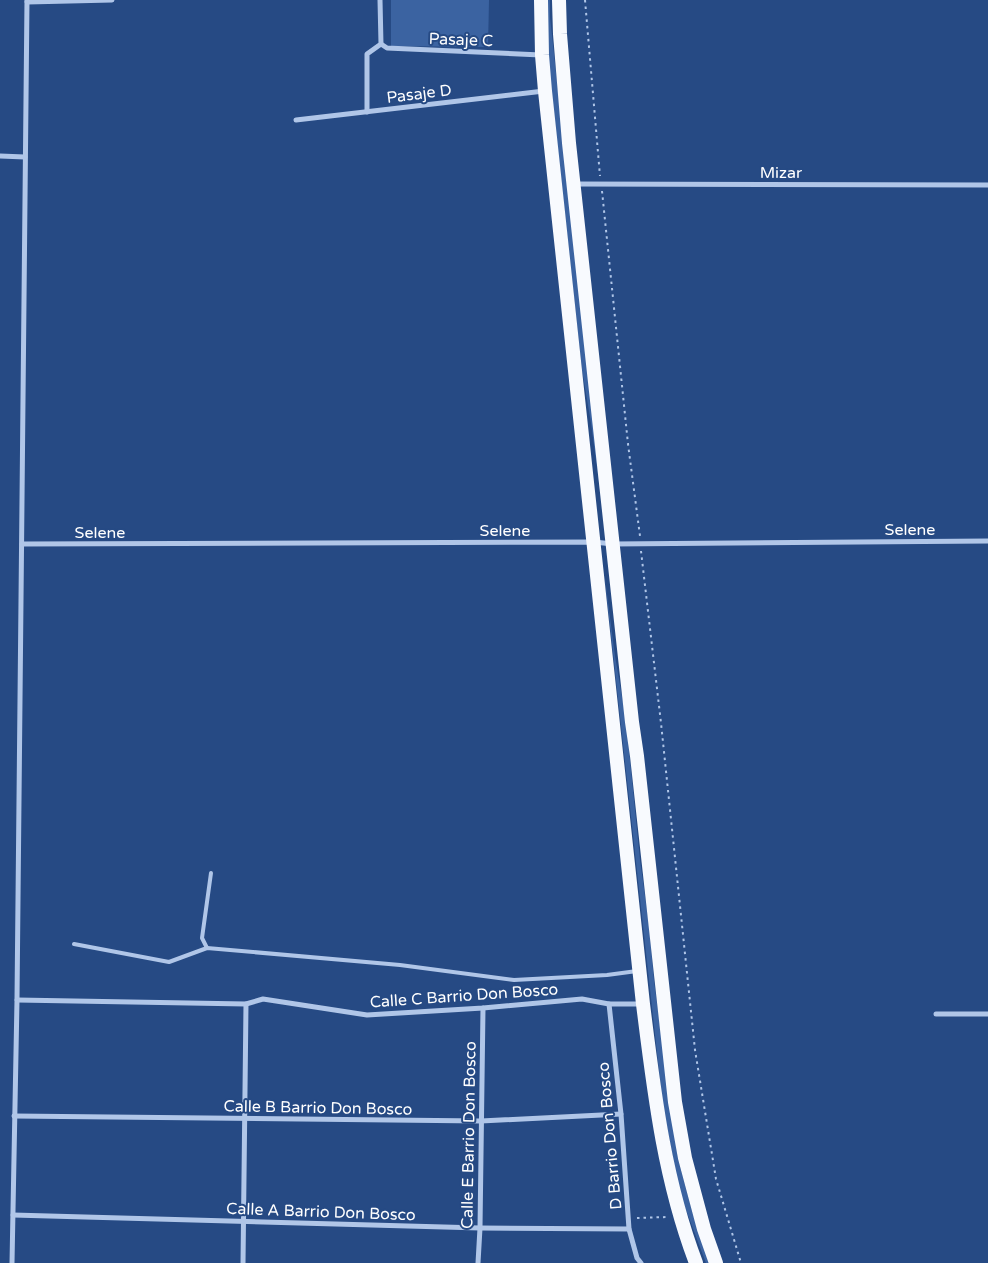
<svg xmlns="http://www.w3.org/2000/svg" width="988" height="1263" viewBox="0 0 988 1263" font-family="'Varela Round',sans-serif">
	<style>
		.green { fill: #3b63a1 }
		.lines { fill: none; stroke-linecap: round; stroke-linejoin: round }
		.path { stroke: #b0c6e8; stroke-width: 2; stroke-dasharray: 2.5 4; stroke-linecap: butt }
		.service { stroke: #b0c6e8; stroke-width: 4 }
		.minor { stroke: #b0c6e8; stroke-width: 5 }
		.trunk { stroke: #f8fafe; stroke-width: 14 }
		.labels { text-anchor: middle; stroke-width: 4; stroke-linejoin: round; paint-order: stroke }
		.street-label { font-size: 16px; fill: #fff; stroke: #264a84 }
	</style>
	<rect width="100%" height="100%" fill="#264a84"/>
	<g class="green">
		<polygon points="391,0 489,0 488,47 391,46"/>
		<polygon points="547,0 550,0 550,17 604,519 591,423 582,370 547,50"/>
		<polygon points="604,571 615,656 626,720 640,860 649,925 654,981 678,1159 692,1211 709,1263 706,1263 680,1194 663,1107"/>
	</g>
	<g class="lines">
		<g class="path">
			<polyline points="585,0 600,176"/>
			<polyline points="602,191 628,444 640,536"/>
			<polyline points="641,551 661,723 695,1050 716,1179 741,1263"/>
			<polyline points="637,1218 667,1217"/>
		</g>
		<g class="service">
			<polyline points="74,944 169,962 207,948 230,950 400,965 514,980 607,975 637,971"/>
			<polyline points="207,948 202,938 211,873"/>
		</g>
		<g class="minor">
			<polyline points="27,2 112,0"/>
			<polyline points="381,44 387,48 541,55"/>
			<polyline points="367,112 367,54 381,44 380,0"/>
			<polyline points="296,120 544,91"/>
			<polyline points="0,156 25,157"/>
			<polyline points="574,184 988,185"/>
			<polyline points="22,544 594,542 613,544 988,541"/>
			<polyline points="17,1000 246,1004 263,999 367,1015 483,1008 582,999 609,1004 641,1004"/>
			<polyline points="609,1004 621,1114 629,1229 637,1258 641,1263"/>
			<polyline points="936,1014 988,1014"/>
			<polyline points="14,1116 481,1121 621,1114"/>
			<polyline points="13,1215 480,1228 629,1229"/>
			<polyline points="12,1263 17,1000 27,0"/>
			<polyline points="243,1263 246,1004"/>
			<polyline points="478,1263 480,1228 483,1008"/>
		</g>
		<g class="trunk">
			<path d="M 541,0 L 542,55 L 545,91 L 643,1004 C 654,1092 664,1179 696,1263"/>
			<polyline points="559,0 560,34 569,143 632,722 637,756 675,1102 685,1158 704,1229 716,1263"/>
		</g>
	</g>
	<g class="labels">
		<g class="street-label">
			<text transform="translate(461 39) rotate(2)" y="6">Pasaje C</text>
			<text transform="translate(419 93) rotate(-7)" y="6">Pasaje D</text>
			<text x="781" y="178">Mizar</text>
			<text x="910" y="535">Selene</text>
			<text x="505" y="536">Selene</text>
			<text x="100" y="538">Selene</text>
			<text transform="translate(464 995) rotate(-4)" y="6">Calle C Barrio Don Bosco</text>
			<text transform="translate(318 1107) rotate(1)" y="6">Calle B Barrio Don Bosco</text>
			<text transform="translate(468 1135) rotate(-89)" y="6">Calle E Barrio Don Bosco</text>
			<text transform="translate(609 1136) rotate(-95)" y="6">D Barrio Don Bosco</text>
			<text transform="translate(321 1211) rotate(2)" y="6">Calle A Barrio Don Bosco</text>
		</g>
	</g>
</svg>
